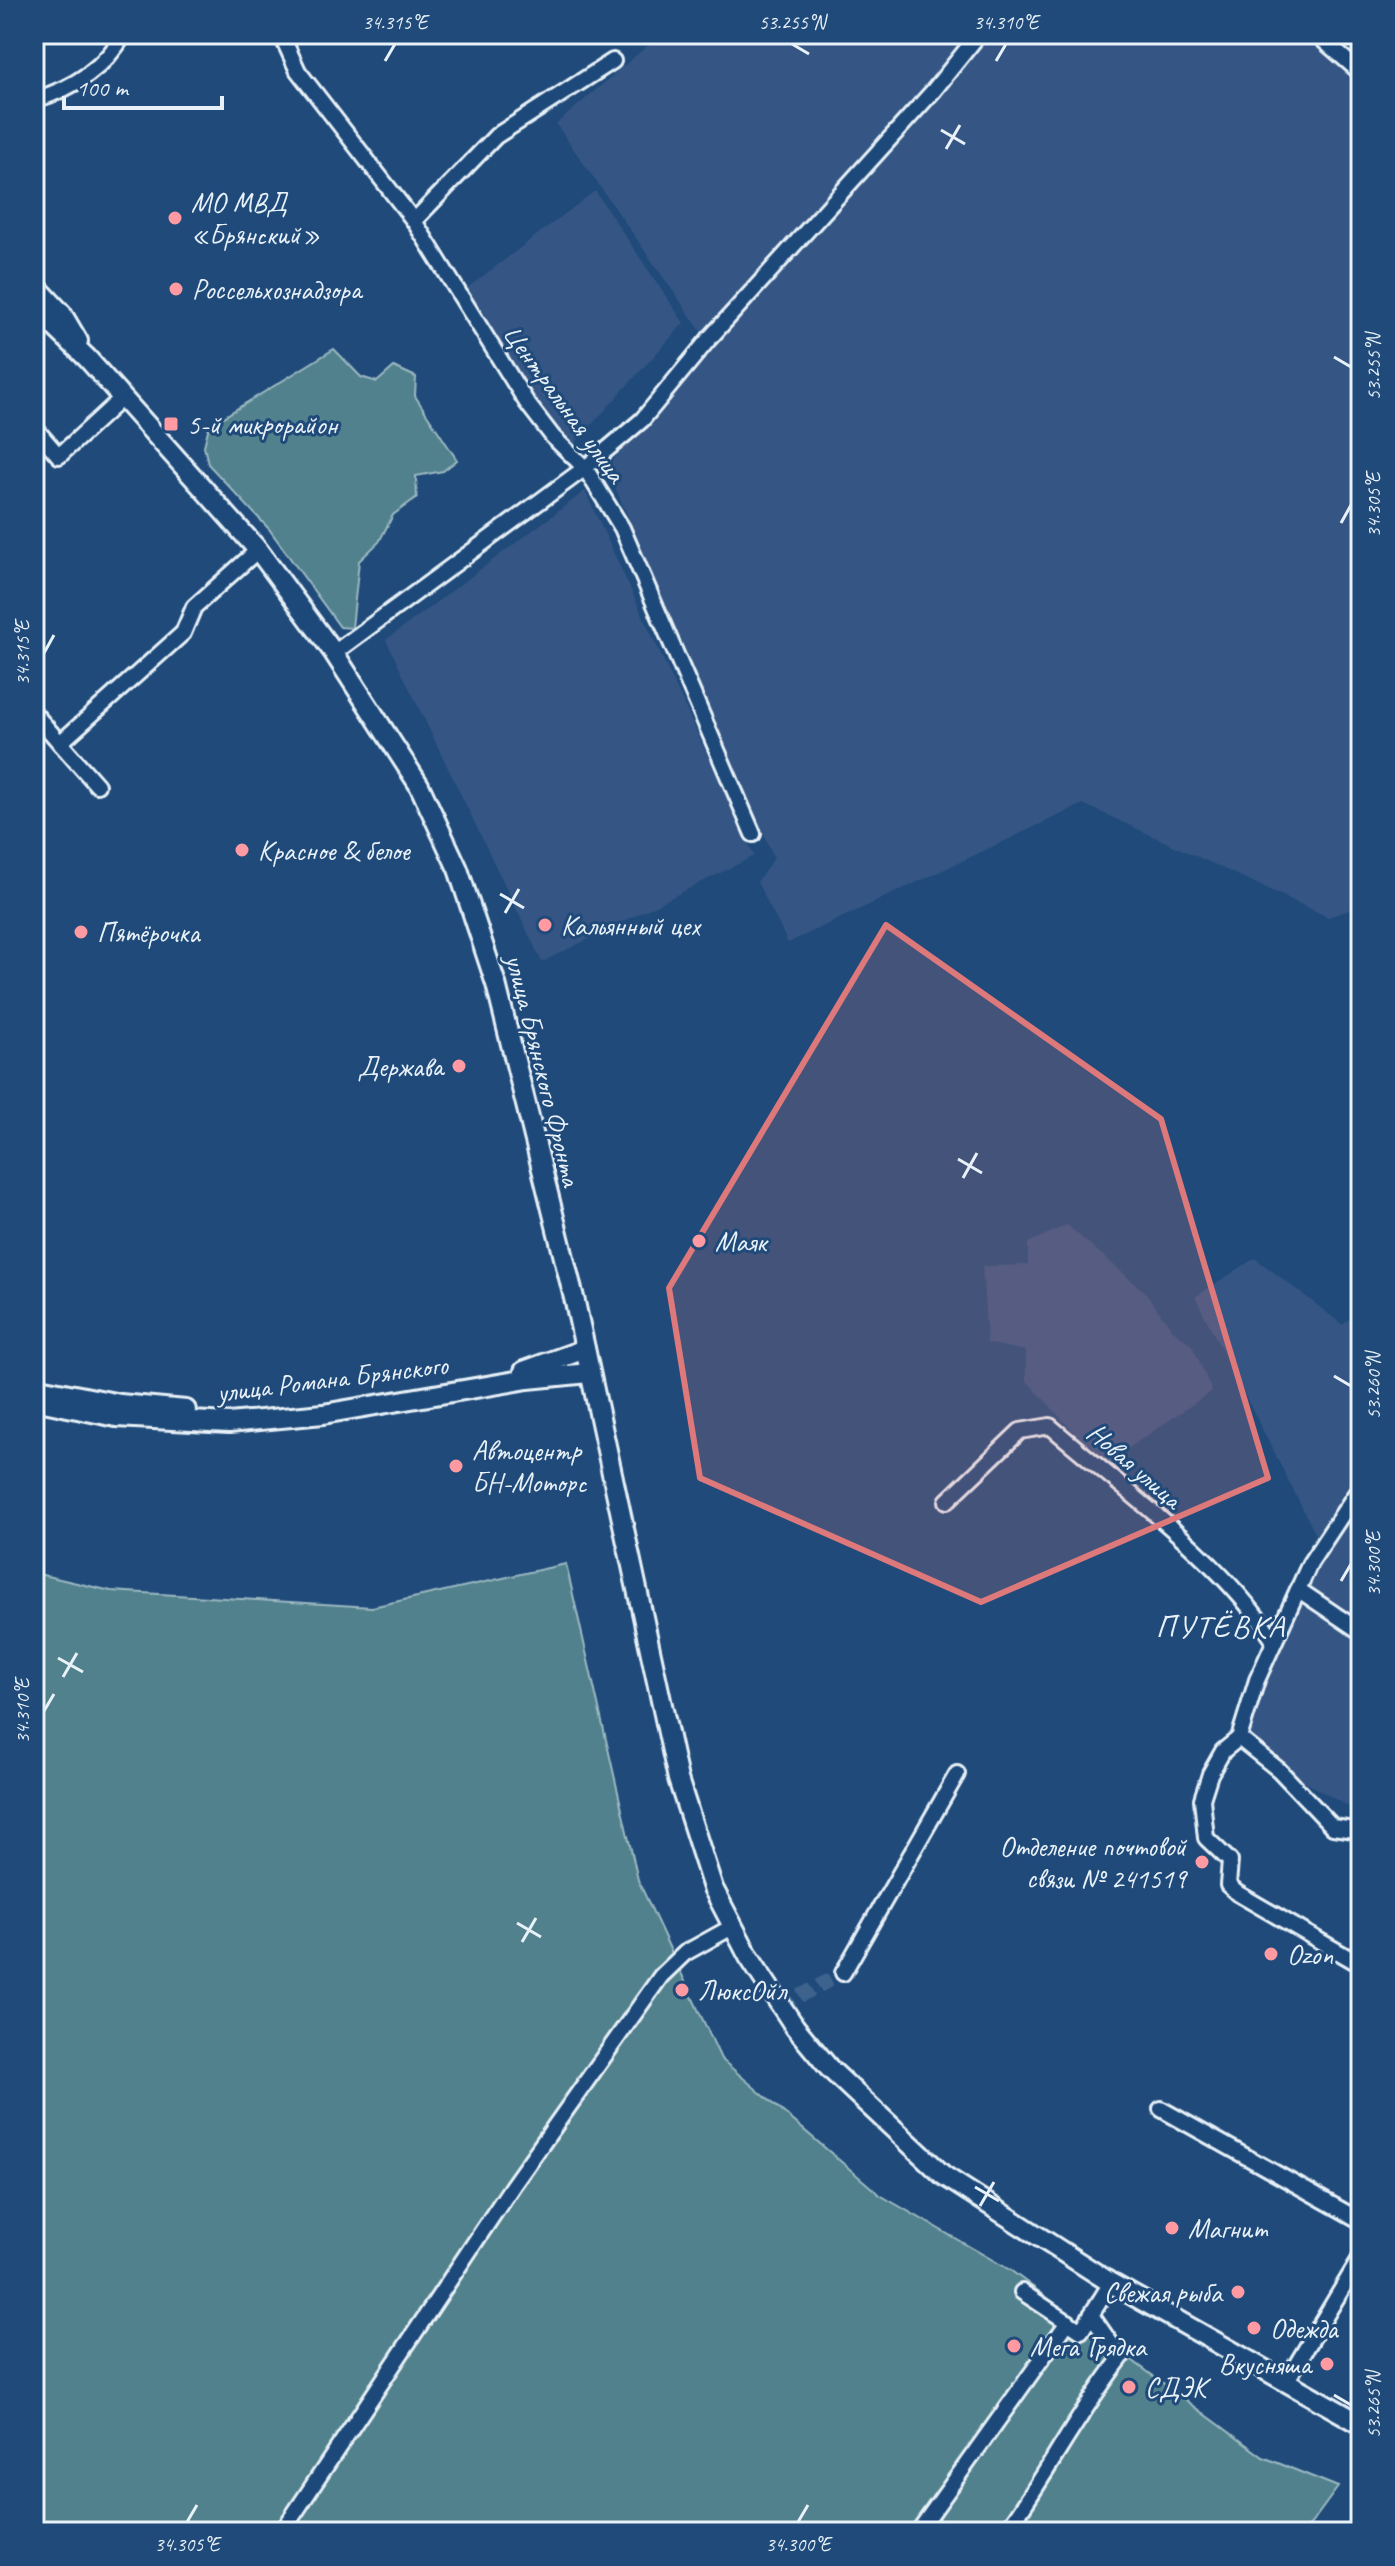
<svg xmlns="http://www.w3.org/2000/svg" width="1395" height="2566" viewBox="0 0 1395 2566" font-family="Caveat,sans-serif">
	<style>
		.built { fill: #355684 }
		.green { fill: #51818c; stroke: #9cb9c2; stroke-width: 2 }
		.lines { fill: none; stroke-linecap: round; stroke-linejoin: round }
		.minor-tunnel { stroke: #3d638d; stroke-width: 14; stroke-dasharray: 14 7; stroke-linecap: butt }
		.minor-casing { stroke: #e8f1f8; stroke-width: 20 }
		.major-casing { stroke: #e8f1f8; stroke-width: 24 }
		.minor { stroke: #1f4a7a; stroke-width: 14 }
		.major { stroke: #1f4a7a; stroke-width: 18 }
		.marked { fill: #dd787b; fill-opacity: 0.2; stroke: #dd787b; stroke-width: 6; stroke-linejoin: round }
		.ticks { fill: none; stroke: #e8f1f8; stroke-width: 3 }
		.poi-dot { fill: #ff9aa2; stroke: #1f4a7a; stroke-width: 3 }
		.labels { text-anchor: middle; stroke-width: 6; stroke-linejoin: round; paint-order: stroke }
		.poi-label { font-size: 28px; fill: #e8f1f8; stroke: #1f4a7a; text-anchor: start }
		.street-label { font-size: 28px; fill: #e8f1f8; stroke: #1f4a7a }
		.quarter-label { font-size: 32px; letter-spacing: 2px; fill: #e8f1f8; stroke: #1f4a7a }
		.neatline { fill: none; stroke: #e8f1f8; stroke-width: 3 }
		.ticks-label { font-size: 20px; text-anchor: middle; fill: #e8f1f8 }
	</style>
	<rect width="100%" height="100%" fill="#1f4a7a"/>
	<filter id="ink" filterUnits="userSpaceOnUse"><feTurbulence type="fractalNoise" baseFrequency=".0125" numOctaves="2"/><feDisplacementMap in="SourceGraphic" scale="16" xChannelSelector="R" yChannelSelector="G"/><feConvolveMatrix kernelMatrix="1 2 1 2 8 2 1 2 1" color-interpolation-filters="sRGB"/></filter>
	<g filter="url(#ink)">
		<g class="built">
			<polygon points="661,34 1361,34 1361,906 1328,917 1083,804 788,943 757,882 774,858 607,468 705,347 701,331 556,124"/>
			<polygon points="595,191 684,323 574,444 541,412 466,289"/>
			<polygon points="585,491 754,856 542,962 386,640"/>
			<polygon points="1067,1225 1144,1291 1172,1329 1192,1345 1212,1391 1104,1465 1026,1380 1026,1351 987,1343 982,1266 1028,1265 1028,1243"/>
			<polygon points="1255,1258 1343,1325 1361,1307 1361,1814 1246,1748 1256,1691 1317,1537 1195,1297"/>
		</g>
		<g class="green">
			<polygon points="334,349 361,377 377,382 394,367 416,377 415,396 457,460 443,471 416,476 417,497 393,515 379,542 359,561 352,628 340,627 269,529 208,464 204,446 209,426"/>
			<polygon points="566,1564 638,1880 721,2059 880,2195 1010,2270 1263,2457 1338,2487 1305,2532 34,2532 34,1573 111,1591 372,1607"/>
		</g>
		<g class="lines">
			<polyline class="minor-tunnel" points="781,2006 843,1973"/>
			<g class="minor-casing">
				<g id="minor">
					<polyline points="281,34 298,71 414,221 527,403 553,437 585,468 622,528 753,834"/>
					<polyline points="1316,34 1361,73"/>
					<path d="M 34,100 C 72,89 104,69 124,34"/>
					<polyline points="414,221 496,136 613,61"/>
					<polyline points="34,427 59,456 123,397"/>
					<polyline points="334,653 585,468 642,420 708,340 934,90 979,34"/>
					<polyline points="34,713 60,743 183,633 194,607 258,550"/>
					<polyline points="60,743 97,785"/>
					<polyline points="1361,1486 1310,1563 1257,1680 1239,1738 1223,1751 1210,1774 1202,1799 1206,1838 1230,1861 1228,1885 1237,1893 1361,1965"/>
					<path d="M 947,1501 L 1020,1431 L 1050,1426 C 1122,1488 1224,1562 1274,1641"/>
					<polyline points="1299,1590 1361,1632"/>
					<polyline points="1239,1738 1279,1770 1333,1827 1361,1831"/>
					<polyline points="843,1973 957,1774"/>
					<polyline points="1161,2109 1361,2221"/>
					<polyline points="1022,2292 1081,2331 1111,2283"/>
					<polyline points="1286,2382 1361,2257"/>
					<polyline points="282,2532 513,2185 661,1976 685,1953 732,1927"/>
					<polyline points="918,2532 1068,2322"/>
					<path d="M 1006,2532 C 1047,2474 1077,2415 1121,2358 L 1091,2315"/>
				</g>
			</g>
			<g class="major-casing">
				<g id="major">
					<polyline points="34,284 62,314 78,341"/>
					<polyline points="34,307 87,358 258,550 334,653 419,785 458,869 496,984 575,1302 678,1779 713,1888 749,1957 795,2027 829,2068 943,2175 1111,2283 1361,2424"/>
					<polyline points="524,1371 585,1349"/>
					<polyline points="34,1387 120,1404 186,1410"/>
					<polyline points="34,1400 116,1417 229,1423 323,1414 528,1379 589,1373"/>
				</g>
			</g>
			<use href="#minor" class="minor"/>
			<use href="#major" class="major"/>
		</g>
	</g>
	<path class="marked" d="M 886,925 L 1161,1119 L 1268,1478 L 981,1602 L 700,1478 L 669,1288 Z"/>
	<path class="ticks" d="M 792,44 L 809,54M 385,61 L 395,44M 996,61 L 1006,44M 941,130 L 965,144M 946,149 L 960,125M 1334,357 L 1351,367M 1341,523 L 1351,505M 44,653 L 54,635M 500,894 L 524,908M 505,913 L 519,889M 958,1159 L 982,1173M 963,1178 L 977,1153M 1334,1376 L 1351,1386M 1341,1581 L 1351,1564M 58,1658 L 83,1672M 63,1677 L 77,1653M 44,1711 L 54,1694M 517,1923 L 541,1937M 522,1942 L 536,1918M 975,2187 L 999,2201M 980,2206 L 994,2182M 1334,2395 L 1351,2405M 187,2522 L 197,2505M 798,2522 L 808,2505"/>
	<g class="poi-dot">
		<circle cx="175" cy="218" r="8"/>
		<circle cx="176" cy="289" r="8"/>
		<rect x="163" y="416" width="16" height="16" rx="4"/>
		<circle cx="242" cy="850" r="8"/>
		<circle cx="545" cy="925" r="8"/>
		<circle cx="81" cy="932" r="8"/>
		<circle cx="459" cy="1066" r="8"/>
		<circle cx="699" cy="1241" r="8"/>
		<circle cx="456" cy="1466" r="8"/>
		<circle cx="1202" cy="1862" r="8"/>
		<circle cx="1271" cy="1954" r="8"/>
		<circle cx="682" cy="1990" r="8"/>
		<circle cx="1172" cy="2228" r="8"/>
		<circle cx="1238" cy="2292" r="8"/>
		<circle cx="1254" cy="2328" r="8"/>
		<circle cx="1014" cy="2346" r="8"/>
		<circle cx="1327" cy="2364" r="8"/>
		<circle cx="1129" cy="2387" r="8"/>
	</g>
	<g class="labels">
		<g class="poi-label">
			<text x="191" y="212">МО МВД<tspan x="191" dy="32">«Брянский»</tspan></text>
			<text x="192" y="299">Россельхознадзора</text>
			<text x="187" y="434">5-й микрорайон</text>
			<text x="258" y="860">Красное &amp; белое</text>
			<text x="561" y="935">Кальянный цех</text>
			<text x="97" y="942">Пятёрочка</text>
			<text x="443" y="1076" text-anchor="end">Держава</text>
			<text x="715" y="1251">Маяк</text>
			<text x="472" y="1460">Автоцентр<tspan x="472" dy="32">БН-Моторс</tspan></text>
			<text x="1186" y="1856" text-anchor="end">Отделение почтовой<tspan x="1186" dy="32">связи № 241519</tspan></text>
			<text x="1287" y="1964">Ozon</text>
			<text x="698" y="2000">ЛюксОйл</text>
			<text x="1188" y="2238">Магнит</text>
			<text x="1222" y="2302" text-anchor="end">Свежая рыба</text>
			<text x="1270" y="2338">Одежда</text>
			<text x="1030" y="2356">Мега Грядка</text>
			<text x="1311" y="2374" text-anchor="end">Вкусняша</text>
			<text x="1145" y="2397">СДЭК</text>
		</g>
		<g class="street-label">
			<text transform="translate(565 403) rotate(54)" y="10">Центральная улица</text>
			<text transform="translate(544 1070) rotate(76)" y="10">улица Брянского Фронта</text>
			<text transform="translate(332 1378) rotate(-7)" y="10">улица Романа Брянского</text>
			<text transform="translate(1135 1465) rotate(41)" y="10">Новая улица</text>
		</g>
		<g class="quarter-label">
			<text x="1221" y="1637">ПУТЁВКА</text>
		</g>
	</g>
	<rect width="1395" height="2566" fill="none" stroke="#1f4a7a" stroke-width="88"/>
	<path d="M64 96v12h158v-12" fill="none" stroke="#e8f1f8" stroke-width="4"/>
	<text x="76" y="96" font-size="24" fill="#e8f1f8" stroke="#1f4a7a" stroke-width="6" paint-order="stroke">100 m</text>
	<rect x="44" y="44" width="1307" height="2478" class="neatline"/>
	<g class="ticks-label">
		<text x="395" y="29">34.315°E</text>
		<text x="792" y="29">53.255°N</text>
		<text x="1006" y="29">34.310°E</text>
		<text transform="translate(1373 367) rotate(-90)" y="7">53.255°N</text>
		<text transform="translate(1373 505) rotate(-90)" y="7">34.305°E</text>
		<text transform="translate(22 653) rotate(-90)" y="7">34.315°E</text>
		<text transform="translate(1373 1386) rotate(-90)" y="7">53.260°N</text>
		<text transform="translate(1373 1564) rotate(-90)" y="7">34.300°E</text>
		<text transform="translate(22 1711) rotate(-90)" y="7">34.310°E</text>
		<text transform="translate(1373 2405) rotate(-90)" y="7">53.265°N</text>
		<text x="187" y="2551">34.305°E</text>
		<text x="798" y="2551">34.300°E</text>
	</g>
</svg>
